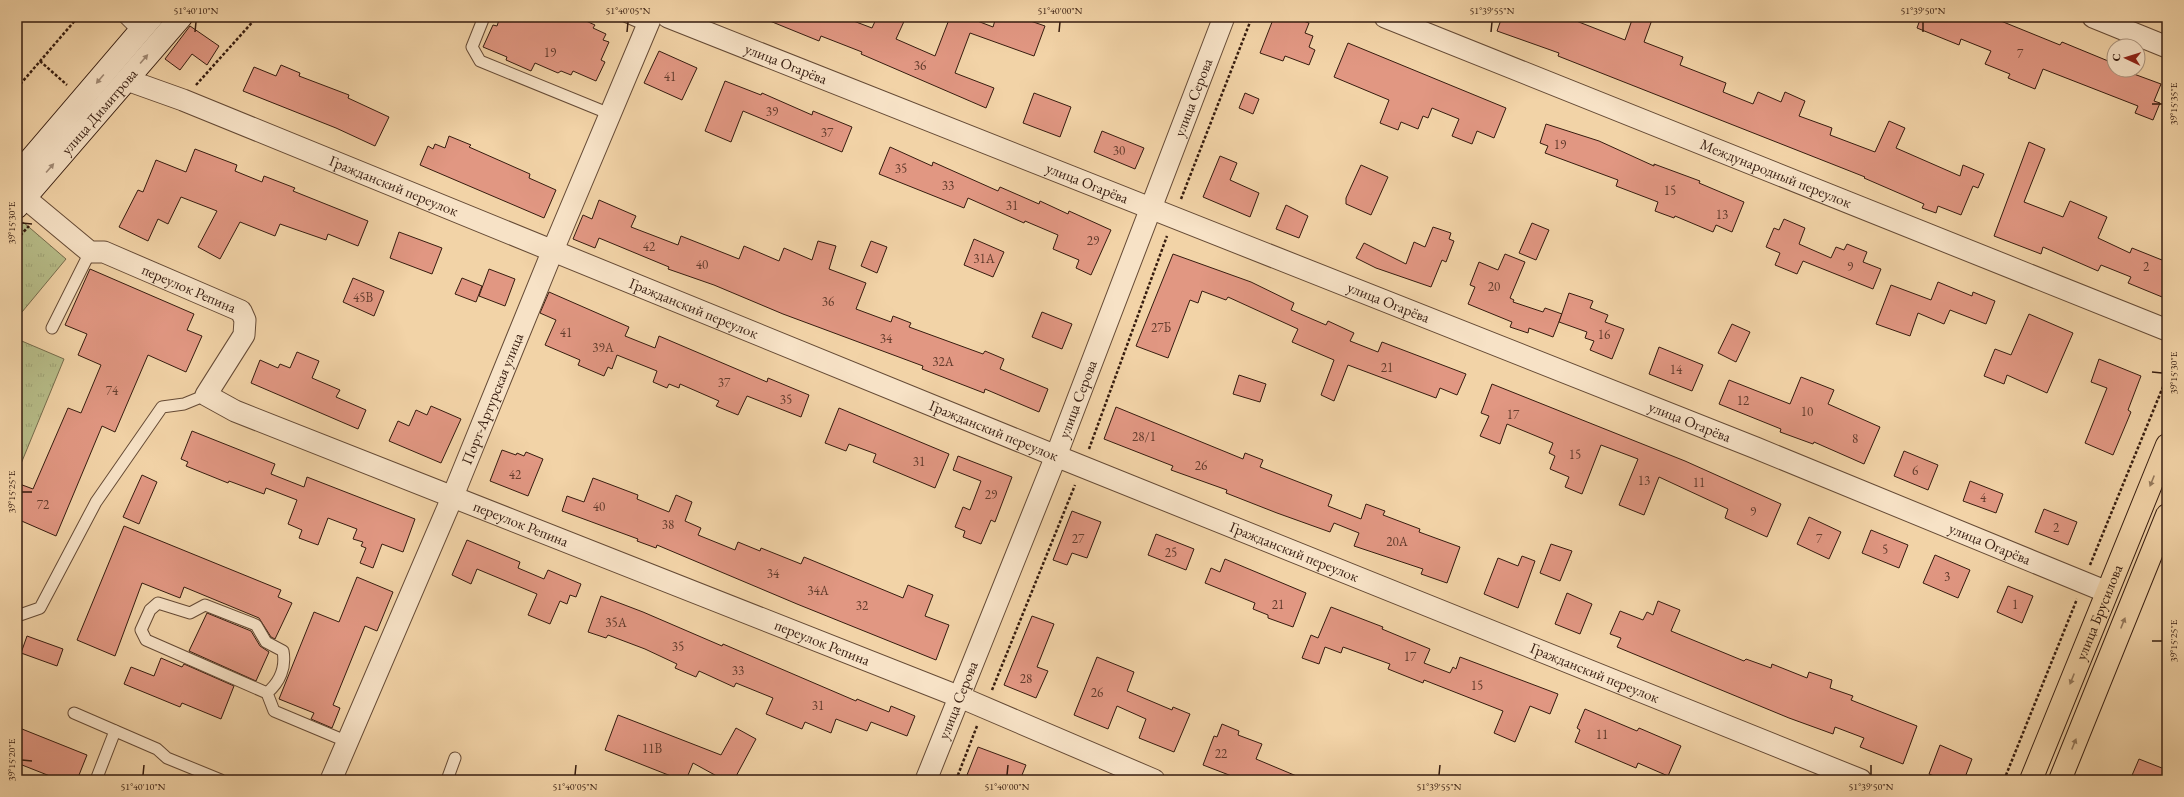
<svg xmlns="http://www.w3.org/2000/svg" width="2184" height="797" viewBox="0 0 2184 797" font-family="'EB Garamond',serif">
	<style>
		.park { fill: url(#park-tufts); stroke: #766c4c }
		.building { fill: #e19782; stroke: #361c0f }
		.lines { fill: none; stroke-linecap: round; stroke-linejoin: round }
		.lane-casing { stroke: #654a35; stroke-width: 13 }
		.street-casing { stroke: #654a35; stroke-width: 23 }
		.secondary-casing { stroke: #361c0f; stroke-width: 24 }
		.primary-casing { stroke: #361c0f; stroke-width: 24 }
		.path { stroke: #361c0f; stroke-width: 2.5; stroke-dasharray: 3 2; stroke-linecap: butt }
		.lane { stroke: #f7e2c6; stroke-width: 11 }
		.street { stroke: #f7e2c6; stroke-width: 21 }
		.secondary { stroke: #f7e2c6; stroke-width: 22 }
		.primary { stroke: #f2d3a7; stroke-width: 22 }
		.oneway { fill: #a08974 }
		.oneway2 { fill: #94785b }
		.ticks { fill: none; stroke: #361c0f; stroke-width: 1.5 }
		.labels { text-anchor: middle; stroke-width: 4; stroke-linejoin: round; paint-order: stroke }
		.number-label { font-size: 13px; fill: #613b2c }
		.street-label { font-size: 15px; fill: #361c0f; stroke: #f7e2c6 }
		.neatline { fill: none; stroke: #361c0f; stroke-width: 1.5 }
		.ticks-label { font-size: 10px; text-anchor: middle; fill: #361c0f }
	</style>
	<defs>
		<pattern id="park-tufts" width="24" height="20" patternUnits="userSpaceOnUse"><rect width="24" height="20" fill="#b7bd89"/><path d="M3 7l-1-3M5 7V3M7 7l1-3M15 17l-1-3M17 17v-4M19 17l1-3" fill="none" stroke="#9ea275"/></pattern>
	</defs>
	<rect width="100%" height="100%" fill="#f2d3a7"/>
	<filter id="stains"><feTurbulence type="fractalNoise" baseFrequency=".005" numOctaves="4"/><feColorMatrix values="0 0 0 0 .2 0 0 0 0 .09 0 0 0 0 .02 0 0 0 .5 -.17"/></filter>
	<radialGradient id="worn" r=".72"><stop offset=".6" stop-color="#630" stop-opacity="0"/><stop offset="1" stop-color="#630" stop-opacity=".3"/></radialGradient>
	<g class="park">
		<polygon points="23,222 66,259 17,318 17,230"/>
		<polygon points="17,339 64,359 18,471 17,471"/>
	</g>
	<g class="building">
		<polygon points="500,17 577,17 595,25 593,28 606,34 603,40 609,42 601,60 605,62 596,81 573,71 571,75 561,71 558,73 535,63 531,71 506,60 507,57 483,47 493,25 497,26"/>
		<polygon points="760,17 843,17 872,28 877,17 906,17 896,39 935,56 950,17 967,17 993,27 996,17 1019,17 1045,26 1034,56 970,33 955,73 994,88 986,108 861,54 862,52 821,36 819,41"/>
		<polygon points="1274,17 1292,17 1309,23 1305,33 1313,36 1309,47 1315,50 1309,65 1285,56 1283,61 1260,53"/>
		<polygon points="1502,17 1566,17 1625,40 1633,17 1653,17 1644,42 1683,57 1680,65 1726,83 1723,92 1753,104 1758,92 1781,102 1785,92 1805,101 1799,116 1832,128 1830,135 1875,152 1889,121 1905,128 1896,148 1960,176 1963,165 1984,174 1978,188 1973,186 1961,215 1938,206 1936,213 1922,208 1924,204 1864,178 1865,177 1558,56 1559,53 1497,31"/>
		<polygon points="1921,17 1991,17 2060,45 2062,42 2113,63 2112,66 2114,70 2123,70 2161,84 2154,101 2160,103 2153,120 2135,113 2138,106 2043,69 2035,89 2008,78 2010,74 1985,64 1991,51 1961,39 1959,45 1917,28"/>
		<polygon points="190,26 219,46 207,65 192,54 180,70 165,59"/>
		<polygon points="1348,43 1506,108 1494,138 1477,131 1472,144 1452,136 1459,119 1432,108 1428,118 1423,116 1418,129 1401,122 1398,130 1380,123 1389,100 1334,77"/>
		<polygon points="659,51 697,68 682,100 644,83"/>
		<polygon points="281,65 300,73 299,76 349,95 348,98 389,117 375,146 336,128 243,91 254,67 276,76"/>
		<polygon points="725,81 761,95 762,93 812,115 813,111 852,127 842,152 743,111 731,142 705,131"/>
		<polygon points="1034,93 1071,107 1060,137 1023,123"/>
		<polygon points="1245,93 1259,99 1253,114 1239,108"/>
		<polygon points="1546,124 1599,141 1654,166 1654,164 1700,181 1699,183 1744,202 1732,232 1716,225 1713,232 1675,216 1674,218 1655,211 1658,202 1616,186 1618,180 1545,153 1548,146 1540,143"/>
		<polygon points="1102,131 1144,148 1135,169 1094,152"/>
		<polygon points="449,136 471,145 469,147 530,174 529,178 556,190 544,218 420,165 428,146 433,149 435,144 445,148"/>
		<polygon points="2029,142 2045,149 2024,202 2063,217 2070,201 2107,217 2098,238 2130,253 2132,248 2167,262 2167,299 2128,283 2131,277 2101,265 2098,271 2043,247 2041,254 1994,236"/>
		<polygon points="890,147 932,166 933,162 998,191 1000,187 1039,204 1040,201 1068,214 1069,211 1111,230 1091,275 1076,268 1079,260 1053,249 1058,235 1025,221 1024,223 968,198 964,208 879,174"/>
		<polygon points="195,149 237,165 235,171 262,182 264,176 295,188 293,191 368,221 358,246 328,234 326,240 280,224 275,236 240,222 220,259 198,247 217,211 181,197 168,224 158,219 148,241 119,227 138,190 143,192 156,160 186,172"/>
		<polygon points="1220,156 1237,163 1230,180 1259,193 1250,217 1203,197"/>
		<polygon points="1361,165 1388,177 1371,215 1346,204 1346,198"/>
		<polygon points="599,200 636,216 631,227 678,245 681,236 739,259 744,246 779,261 784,248 812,260 818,241 836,246 829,269 866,283 856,309 891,322 893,316 911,323 909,327 983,354 985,351 1004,359 1000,369 1048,389 1039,412 985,389 984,393 922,369 923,366 783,314 714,285 668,269 669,267 599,238 595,248 573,239 583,215 592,219"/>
		<polygon points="1286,205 1308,216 1299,238 1276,229"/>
		<polygon points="1784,219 1805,228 1799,244 1831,258 1836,247 1844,250 1847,244 1867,252 1863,262 1881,269 1873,289 1803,261 1797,274 1775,265 1780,253 1766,247 1774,228 1779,230"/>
		<polygon points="1532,223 1549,230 1536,260 1519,253"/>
		<polygon points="1433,227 1451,233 1449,239 1454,241 1446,262 1442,260 1431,287 1376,268 1356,258 1364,243 1406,264 1414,242 1425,247"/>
		<polygon points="399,232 442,248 432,274 390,258"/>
		<polygon points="974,239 1004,252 993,277 964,265"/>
		<polygon points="871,241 887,247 877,273 861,266"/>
		<polygon points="1173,254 1251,282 1294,303 1291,310 1326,325 1328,321 1354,333 1350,341 1378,352 1382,342 1466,374 1457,395 1440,388 1436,398 1348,365 1334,401 1321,395 1334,360 1292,342 1298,329 1228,297 1226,300 1202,291 1198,303 1190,300 1168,358 1136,346"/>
		<polygon points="1505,254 1525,262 1510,298 1514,300 1513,302 1543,312 1545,308 1562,314 1553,337 1529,328 1528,333 1510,327 1512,322 1468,304 1475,287 1470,285 1479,262 1498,270"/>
		<polygon points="90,269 194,314 187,330 202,336 186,372 148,355 115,432 102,426 56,536 17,519 17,483 33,489 68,408 81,413 101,365 78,355 87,334 65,325"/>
		<polygon points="489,269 515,279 505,306 479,296"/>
		<polygon points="353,278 384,291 374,316 343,302"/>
		<polygon points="462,278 482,286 476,302 455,294"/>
		<polygon points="1938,282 1972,296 1973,292 1995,301 1986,324 1950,310 1944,324 1918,313 1910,336 1876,324 1891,285 1931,300"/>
		<polygon points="549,292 629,327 625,336 655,348 659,336 767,382 768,378 809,395 801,417 747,396 738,415 716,406 719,401 680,384 679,388 669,384 667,388 653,382 657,371 617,355 612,369 608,367 604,376 578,365 580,360 545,345 556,320 540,313"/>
		<polygon points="1569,293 1593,301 1590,308 1608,315 1605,322 1624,329 1612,359 1590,350 1594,341 1585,338 1587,332 1559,322"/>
		<polygon points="1042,312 1072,324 1062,349 1032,337"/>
		<polygon points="2029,314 2073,333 2047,393 2007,375 2004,384 1984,376 1995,349 2011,355"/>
		<polygon points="1732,324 1750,332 1736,362 1718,353"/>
		<polygon points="1659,347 1703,365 1692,391 1649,374"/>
		<polygon points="297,352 319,361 312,378 340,390 336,397 366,410 358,429 251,383 260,360 278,368 280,364 290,368"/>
		<polygon points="2099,359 2141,376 2128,410 2131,412 2113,455 2085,443 2107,388 2091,382"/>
		<polygon points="1239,375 1266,384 1260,402 1233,394"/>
		<polygon points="1801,377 1834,390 1828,404 1880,427 1864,464 1814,442 1813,444 1780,432 1781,429 1719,404 1729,380 1790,404"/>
		<polygon points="1492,384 1685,461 1781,504 1767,537 1725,518 1728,509 1659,477 1644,515 1619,505 1638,459 1601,445 1582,494 1565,487 1569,477 1550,469 1555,456 1549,453 1553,443 1507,424 1500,444 1480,436 1489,416 1481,413"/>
		<polygon points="431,406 461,419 441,463 389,441 398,421 409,426 416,410 427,415"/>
		<polygon points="1116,407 1243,459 1245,453 1263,460 1260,467 1332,495 1328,506 1361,519 1366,504 1385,511 1383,515 1420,529 1419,532 1460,547 1447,583 1421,574 1423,569 1354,546 1359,533 1334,523 1330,532 1277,513 1226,493 1227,490 1171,470 1173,466 1104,439"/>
		<polygon points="839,408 949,454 935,488 873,462 876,454 849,444 846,451 825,443"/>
		<polygon points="192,431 275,464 271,474 304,487 307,477 415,519 403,552 382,544 373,568 360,563 366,548 361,546 363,542 353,539 357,529 328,518 318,545 299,538 302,530 288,524 297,500 266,488 264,494 229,481 228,483 186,466 188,462 181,459"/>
		<polygon points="502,450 516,455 517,453 524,456 526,452 543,459 528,496 490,481"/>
		<polygon points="1904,451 1938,465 1928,490 1894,476"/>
		<polygon points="958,456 1012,477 995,522 991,520 981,544 963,537 965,531 955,527 963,507 970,510 981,481 953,470"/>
		<polygon points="142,475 157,482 139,524 123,517"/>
		<polygon points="593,478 638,495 637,499 669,512 676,495 692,502 685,521 701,528 698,535 735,550 738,542 760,551 761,548 801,564 804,557 903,598 908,585 933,595 925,616 949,625 936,660 797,604 657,545 656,548 637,541 638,539 562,511 567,496 584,502"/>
		<polygon points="1970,481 2003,494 1996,513 1963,501"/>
		<polygon points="2044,509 2077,522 2068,545 2035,532"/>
		<polygon points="1072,511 1101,522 1087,558 1072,553 1067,565 1053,560"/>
		<polygon points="1809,517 1841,532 1829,559 1797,544"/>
		<polygon points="124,526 281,590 278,597 292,603 275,639 271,637 259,618 184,587 180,598 142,583 115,656 77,640"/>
		<polygon points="1871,530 1908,545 1899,568 1862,553"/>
		<polygon points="1156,534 1194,549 1186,570 1148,555"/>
		<polygon points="467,540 520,562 518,568 544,579 548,570 581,584 576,597 570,595 567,604 560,601 550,624 528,615 537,594 477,569 471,584 452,575"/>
		<polygon points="1551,544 1572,551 1560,581 1540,573"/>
		<polygon points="1935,555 1970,570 1958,598 1923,583"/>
		<polygon points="1522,556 1535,561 1518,608 1484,594 1498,558 1518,566"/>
		<polygon points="1225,559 1306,593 1293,627 1268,618 1268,615 1253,609 1255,603 1205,583 1211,568 1220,572"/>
		<polygon points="357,577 393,592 377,631 365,626 333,705 340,708 332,728 311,719 314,713 279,699 314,612 339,622"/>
		<polygon points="2008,586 2033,596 2022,623 1997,612"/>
		<polygon points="1567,593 1592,604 1580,634 1555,624"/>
		<polygon points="601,596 643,612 722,646 723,644 856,701 857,699 889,712 891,706 915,716 907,736 871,722 867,731 836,719 831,733 805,722 802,729 766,714 773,698 736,683 734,687 699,671 696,677 675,668 677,664 645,649 608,635 606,638 588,632"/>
		<polygon points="1658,601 1680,610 1671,631 1744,661 1746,659 1771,668 1772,664 1807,678 1809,672 1832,680 1830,688 1853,696 1851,700 1917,726 1903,764 1860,747 1864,738 1835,727 1833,734 1789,718 1617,647 1621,638 1610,634 1620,611 1643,620 1647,612 1653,615"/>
		<polygon points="1331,607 1383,627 1382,629 1430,649 1424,663 1450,673 1453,667 1456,669 1460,657 1558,694 1550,714 1530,706 1515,742 1494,733 1503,711 1424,680 1423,683 1388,669 1390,664 1343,647 1341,653 1325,647 1319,664 1302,658 1311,635 1318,638"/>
		<polygon points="207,613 251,631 260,646 269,652 256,681 189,651"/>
		<polygon points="1032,616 1054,624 1037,667 1048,671 1036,698 1004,685"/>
		<polygon points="27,636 63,649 57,666 21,653"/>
		<polygon points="1097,657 1134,672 1127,691 1172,710 1173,707 1190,714 1174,752 1139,738 1146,719 1117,706 1108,729 1074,715"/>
		<polygon points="161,658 182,667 184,664 234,686 221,719 182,703 180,707 124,684 131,667 154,676"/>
		<polygon points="1585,709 1637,731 1639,728 1681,746 1668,776 1638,763 1636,768 1575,742 1580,730 1577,728"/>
		<polygon points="618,715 721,755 736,728 756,739 734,780 724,780 693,763 686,780 681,780 605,750"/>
		<polygon points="1222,724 1239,731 1238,735 1262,744 1256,759 1306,780 1242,780 1203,765 1214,736 1217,737"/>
		<polygon points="17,727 87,755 77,780 60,780 17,763"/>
		<polygon points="1940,745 1972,759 1964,780 1944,780 1929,774"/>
		<polygon points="978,747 1026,765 1020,780 965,780"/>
		<polygon points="2139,759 2167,770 2167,780 2130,780"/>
	</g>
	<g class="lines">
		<g class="lane-casing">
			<g id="lane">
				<polyline points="124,17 139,32"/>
				<polyline points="484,17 472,47 480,61 610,114"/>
				<polyline points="627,17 648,26"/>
				<polyline points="52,328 90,252"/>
				<polyline points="17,616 40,608 96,502 162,407 184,404 206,395"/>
				<path d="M 267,693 C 280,682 286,667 283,651 L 266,642 L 256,625 L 205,605 L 190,613 L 158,603 L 150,610 L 141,630 L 146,640 L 267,693 L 274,711 L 348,742"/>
				<polyline points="74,713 157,749 167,758 221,780"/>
				<polyline points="96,780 115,731"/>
				<polyline points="447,780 455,758"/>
			</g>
		</g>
		<g class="street-casing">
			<g id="street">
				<path id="s1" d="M 668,17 L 1756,448 L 2107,592"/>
				<path id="s2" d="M 1385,17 L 2167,330"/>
				<polyline points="2093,17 2167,47"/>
				<path id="s3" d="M 127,80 L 183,100 L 1056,456 L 1861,780"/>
				<path id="s4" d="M 25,198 L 90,252 L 104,252 L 241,311 L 245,320 L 244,335 L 206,395 L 235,411 L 960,697 L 1154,780"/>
				<path id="s5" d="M 331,780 L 452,498 L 553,250 L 651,17"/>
				<path id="s6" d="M 926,780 L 1056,456 L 1224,17"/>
			</g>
		</g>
		<g class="secondary-casing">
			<g id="secondary">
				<polyline points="17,175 152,17"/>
				<path id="s7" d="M 17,207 L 181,17"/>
			</g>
		</g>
		<g class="primary-casing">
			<g id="primary">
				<path id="s8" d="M 2031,780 L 2167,445"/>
				<polyline points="2060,780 2167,515"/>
			</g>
		</g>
		<g class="path">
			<polyline points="40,61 67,85"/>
			<polyline points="196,85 257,17"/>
			<polyline points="17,88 78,17"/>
			<polyline points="1181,199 1252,17"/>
			<polyline points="17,239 29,226"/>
			<polyline points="1089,449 1167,236"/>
			<polyline points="2090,565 2167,377"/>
			<polyline points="992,690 1075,485"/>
			<polyline points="956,780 977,726"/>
			<polyline points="2004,780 2077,599"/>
		</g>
		<use href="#lane" class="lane"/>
		<use href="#street" class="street"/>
		<use href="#secondary" class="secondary"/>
		<use href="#primary" class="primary"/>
	</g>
	<defs><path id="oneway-solid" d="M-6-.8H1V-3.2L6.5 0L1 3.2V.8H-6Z"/></defs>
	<g class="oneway">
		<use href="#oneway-solid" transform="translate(144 59) rotate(-49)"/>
		<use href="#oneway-solid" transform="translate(100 79) rotate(130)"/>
		<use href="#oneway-solid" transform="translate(50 168) rotate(-49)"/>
	</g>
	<g class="oneway2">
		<use href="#oneway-solid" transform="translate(2152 481) rotate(112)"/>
		<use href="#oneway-solid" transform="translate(2123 623) rotate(-68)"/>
		<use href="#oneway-solid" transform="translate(2072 679) rotate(112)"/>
		<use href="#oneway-solid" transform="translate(2074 744) rotate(-68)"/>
	</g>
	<path class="ticks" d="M 195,32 L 196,22M 627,32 L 628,22M 1059,32 L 1060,22M 1491,32 L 1492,22M 1923,32 L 1923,22M 2152,104 L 2162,104M 22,223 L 32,224M 2152,372 L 2162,373M 22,492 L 32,492M 2152,641 L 2162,641M 22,760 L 32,761M 143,775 L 144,765M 575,775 L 576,765M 1007,775 L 1008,765M 1439,775 L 1440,765M 1871,775 L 1871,765"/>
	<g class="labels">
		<g class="number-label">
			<text x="550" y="57">19</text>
			<text x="2020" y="58">7</text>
			<text x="920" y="70">36</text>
			<text x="670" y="81">41</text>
			<text x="772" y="116">39</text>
			<text x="827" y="137">37</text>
			<text x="1560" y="149">19</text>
			<text x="1119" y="155">30</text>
			<text x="901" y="173">35</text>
			<text x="948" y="190">33</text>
			<text x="1670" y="195">15</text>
			<text x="1012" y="210">31</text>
			<text x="1722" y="219">13</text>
			<text x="1093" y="245">29</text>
			<text x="649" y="251">42</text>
			<text x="984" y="263">31А</text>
			<text x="702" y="269">40</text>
			<text x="1850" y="271">9</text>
			<text x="2146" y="271">2</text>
			<text x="1494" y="291">20</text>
			<text x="363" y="302">45В</text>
			<text x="828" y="306">36</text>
			<text x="1161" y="332">27Б</text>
			<text x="566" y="337">41</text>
			<text x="1604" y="339">16</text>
			<text x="886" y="343">34</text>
			<text x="603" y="352">39А</text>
			<text x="943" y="366">32А</text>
			<text x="1387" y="372">21</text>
			<text x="1676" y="374">14</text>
			<text x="724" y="387">37</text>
			<text x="112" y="395">74</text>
			<text x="786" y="404">35</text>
			<text x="1743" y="405">12</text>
			<text x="1807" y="416">10</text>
			<text x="1513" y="419">17</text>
			<text x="1144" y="441">28/1</text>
			<text x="1855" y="443">8</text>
			<text x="1575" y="459">15</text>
			<text x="919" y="466">31</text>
			<text x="1201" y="470">26</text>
			<text x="1915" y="475">6</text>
			<text x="515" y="479">42</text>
			<text x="1644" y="485">13</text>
			<text x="1699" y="487">11</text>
			<text x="991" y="499">29</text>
			<text x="1983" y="502">4</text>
			<text x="43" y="509">72</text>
			<text x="599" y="511">40</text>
			<text x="1753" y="516">9</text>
			<text x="668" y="529">38</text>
			<text x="2056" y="532">2</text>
			<text x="1078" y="543">27</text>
			<text x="1819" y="543">7</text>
			<text x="1397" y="546">20А</text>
			<text x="1885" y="554">5</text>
			<text x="1171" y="557">25</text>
			<text x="773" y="578">34</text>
			<text x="1947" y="581">3</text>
			<text x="818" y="595">34А</text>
			<text x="1278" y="609">21</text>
			<text x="2015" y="609">1</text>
			<text x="862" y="610">32</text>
			<text x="616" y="627">35А</text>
			<text x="678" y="651">35</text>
			<text x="1410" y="661">17</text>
			<text x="738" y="675">33</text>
			<text x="1026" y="683">28</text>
			<text x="1477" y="690">15</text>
			<text x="1097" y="697">26</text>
			<text x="818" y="710">31</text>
			<text x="1602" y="739">11</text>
			<text x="652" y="753">11В</text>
			<text x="1221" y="758">22</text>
		</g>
		<g class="street-label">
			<text dy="5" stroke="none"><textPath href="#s1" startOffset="127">улица Огарёва</textPath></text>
			<text dy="5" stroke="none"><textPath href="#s6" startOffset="733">улица Серова</textPath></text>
			<text dy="5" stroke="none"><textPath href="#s7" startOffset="126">улица Димитрова</textPath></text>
			<text dy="5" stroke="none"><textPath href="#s2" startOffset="421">Международный переулок</textPath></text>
			<text dy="5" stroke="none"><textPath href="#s1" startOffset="451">улица Огарёва</textPath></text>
			<text dy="5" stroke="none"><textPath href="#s3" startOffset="287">Гражданский переулок</textPath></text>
			<text dy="5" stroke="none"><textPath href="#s4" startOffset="191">переулок Репина</textPath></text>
			<text dy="5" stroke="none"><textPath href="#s1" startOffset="775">улица Огарёва</textPath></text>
			<text dy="5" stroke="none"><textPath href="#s3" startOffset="611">Гражданский переулок</textPath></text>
			<text dy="5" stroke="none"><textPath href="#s5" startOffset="414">Порт-Артурская улица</textPath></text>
			<text dy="5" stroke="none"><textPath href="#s6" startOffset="410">улица Серова</textPath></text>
			<text dy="5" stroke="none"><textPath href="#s1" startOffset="1099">улица Огарёва</textPath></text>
			<text dy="5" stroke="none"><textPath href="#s3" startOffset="935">Гражданский переулок</textPath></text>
			<text dy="5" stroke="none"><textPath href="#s4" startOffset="684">переулок Репина</textPath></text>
			<text dy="5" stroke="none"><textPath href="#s1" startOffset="1423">улица Огарёва</textPath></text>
			<text dy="5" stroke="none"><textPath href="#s3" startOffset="1259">Гражданский переулок</textPath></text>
			<text dy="5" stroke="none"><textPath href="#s8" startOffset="181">улица Брусилова</textPath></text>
			<text dy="5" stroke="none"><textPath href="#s4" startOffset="1008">переулок Репина</textPath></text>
			<text dy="5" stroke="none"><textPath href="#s3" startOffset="1583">Гражданский переулок</textPath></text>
			<text dy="5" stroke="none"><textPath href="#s6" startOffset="86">улица Серова</textPath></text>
		</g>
	</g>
	<rect width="2184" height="797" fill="none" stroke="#f2d3a7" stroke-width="44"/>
	<g transform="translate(2126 58) rotate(274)"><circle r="19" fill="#f7e2c6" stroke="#aa937d"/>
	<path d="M0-3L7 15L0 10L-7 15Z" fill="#8f2418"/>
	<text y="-6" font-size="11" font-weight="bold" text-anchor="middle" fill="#361c0f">С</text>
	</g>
	<rect x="22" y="22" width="2140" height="753" class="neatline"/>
	<g class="ticks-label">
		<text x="196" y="14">51°40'10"N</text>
		<text x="628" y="14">51°40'05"N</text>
		<text x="1060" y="14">51°40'00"N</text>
		<text x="1492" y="14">51°39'55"N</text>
		<text x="1923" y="14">51°39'50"N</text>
		<text transform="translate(2173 104) rotate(-90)" y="4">39°15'35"E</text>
		<text transform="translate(11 223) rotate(-90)" y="4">39°15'30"E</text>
		<text transform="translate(2173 373) rotate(-90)" y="4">39°15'30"E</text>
		<text transform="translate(11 492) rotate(-90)" y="4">39°15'25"E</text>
		<text transform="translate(2173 641) rotate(-90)" y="4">39°15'25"E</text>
		<text transform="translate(11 760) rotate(-90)" y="4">39°15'20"E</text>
		<text x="143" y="790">51°40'10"N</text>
		<text x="575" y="790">51°40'05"N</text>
		<text x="1007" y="790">51°40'00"N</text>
		<text x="1439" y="790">51°39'55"N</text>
		<text x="1871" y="790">51°39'50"N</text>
	</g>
	<rect width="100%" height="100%" filter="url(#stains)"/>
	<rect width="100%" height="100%" fill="url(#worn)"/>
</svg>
